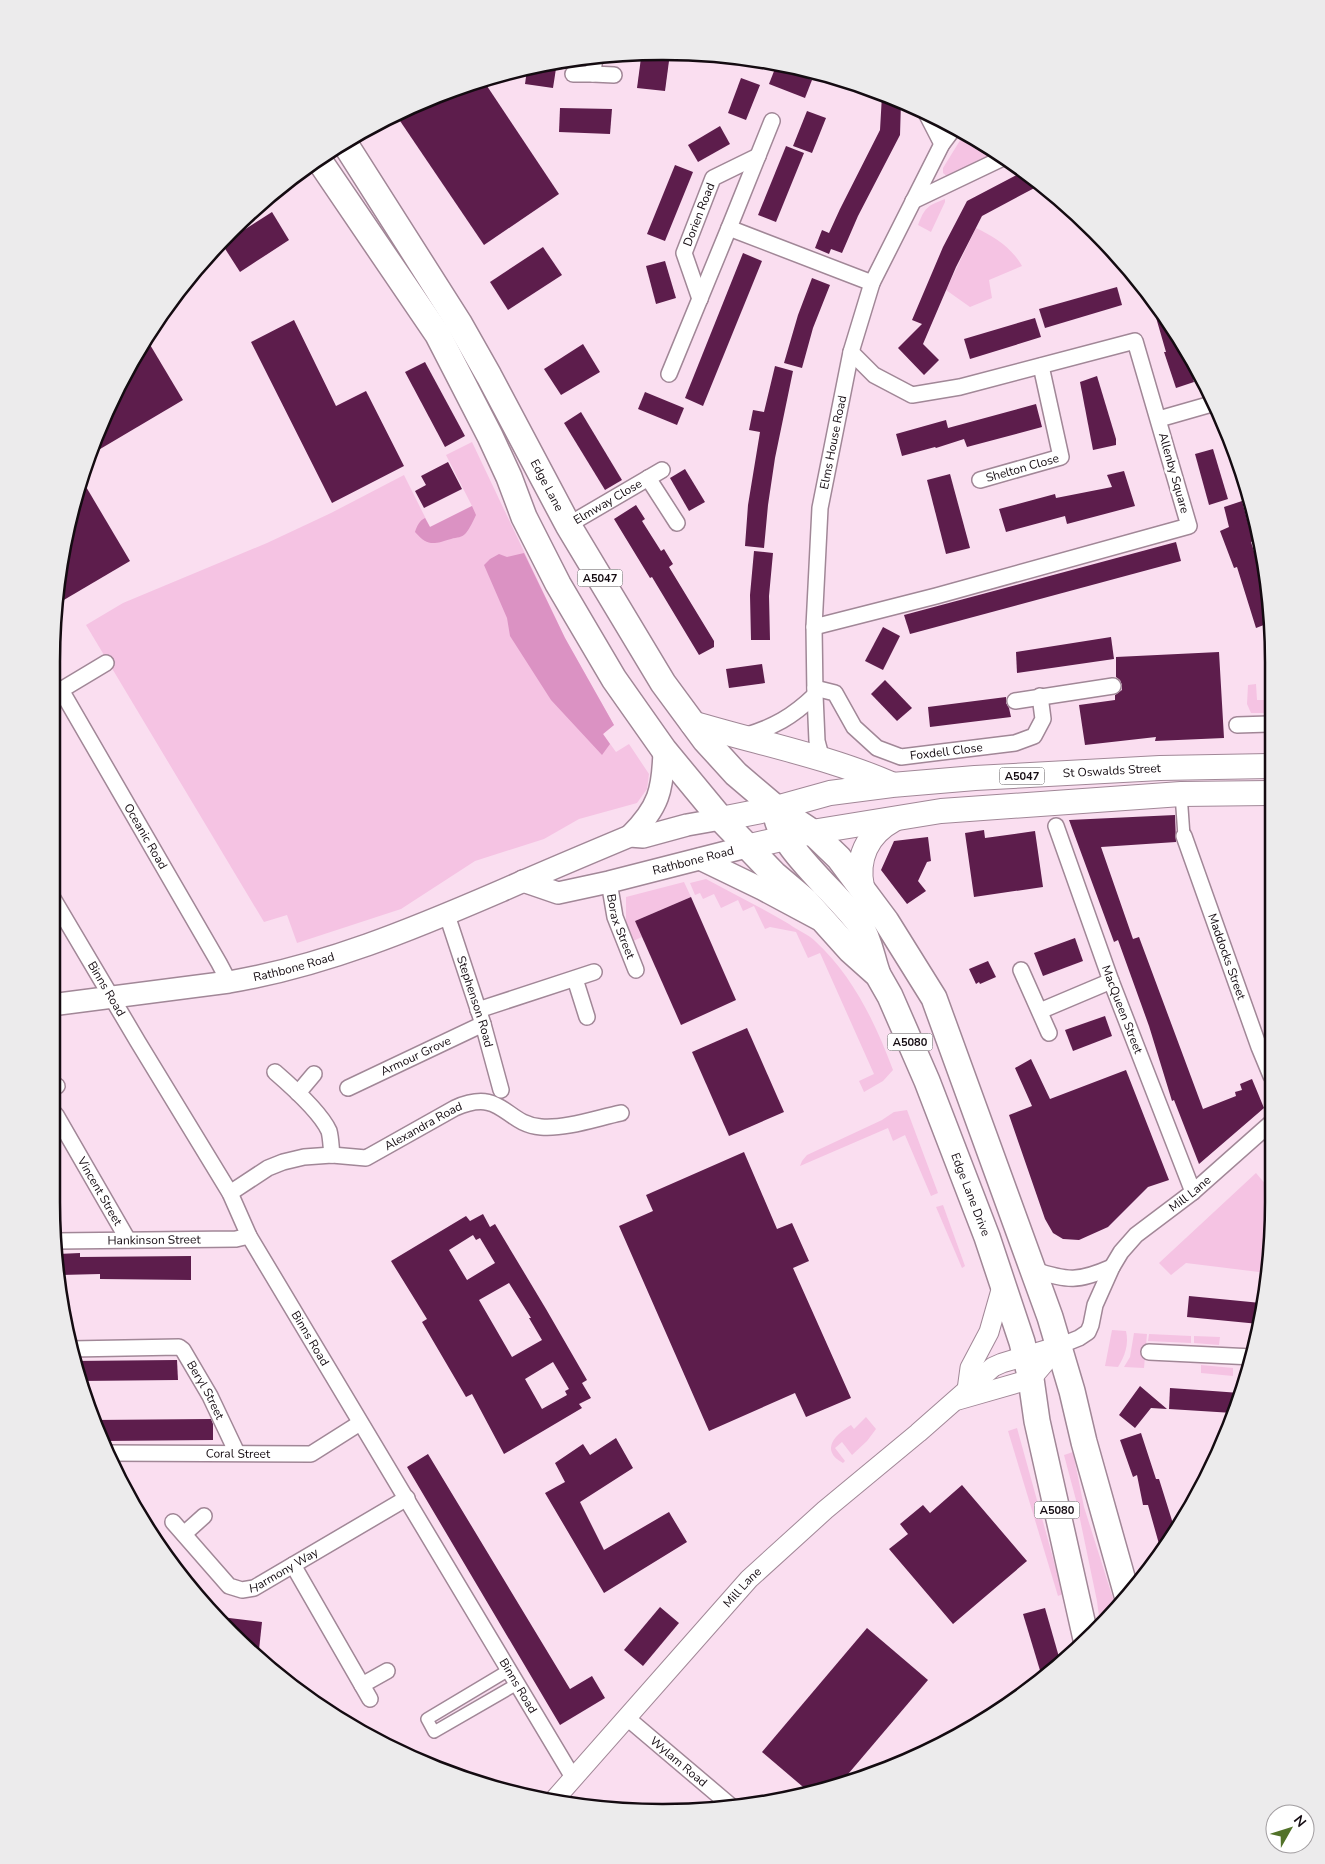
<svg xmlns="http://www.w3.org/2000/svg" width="1325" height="1864" viewBox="0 0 1325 1864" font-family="'Nunito Sans',sans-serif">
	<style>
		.green { fill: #f5c3e3 }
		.forest { fill: #db92c3 }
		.building { fill: #5d1d4c; fill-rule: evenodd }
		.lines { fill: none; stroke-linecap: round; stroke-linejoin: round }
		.pedestrian-casing { stroke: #a18797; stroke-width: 14 }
		.minor-casing { stroke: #a18797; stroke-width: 18 }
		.tertiary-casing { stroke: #a18797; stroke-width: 21 }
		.secondary-casing { stroke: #a18797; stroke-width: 24 }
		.primary-casing { stroke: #a18797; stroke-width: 26 }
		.trunk-casing { stroke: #a18797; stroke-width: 28 }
		.pedestrian { stroke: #fff; stroke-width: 11 }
		.minor { stroke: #fff; stroke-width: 15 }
		.tertiary { stroke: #fff; stroke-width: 19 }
		.secondary { stroke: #fff; stroke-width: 21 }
		.primary { stroke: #fff; stroke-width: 24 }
		.trunk { stroke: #fff; stroke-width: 25 }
		.labels { text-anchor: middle; stroke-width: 5; stroke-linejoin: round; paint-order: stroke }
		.shield { fill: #fff; stroke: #5a5458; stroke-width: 1 }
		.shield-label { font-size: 11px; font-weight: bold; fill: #140b11 }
		.street-label { font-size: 12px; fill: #140b11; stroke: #fff }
		.rim { fill: none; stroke: #140b11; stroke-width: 2.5 }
	</style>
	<rect width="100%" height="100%" fill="#fadef0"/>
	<g class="green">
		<polygon points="964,134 997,154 948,177 943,173 943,168"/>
		<path d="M 945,199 L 945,202 L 931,232 L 918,225 C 925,207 927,206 945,199 Z"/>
		<path d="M 976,228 C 995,237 1011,247 1022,266 L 989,280 L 992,298 L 970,307 L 946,290 Z"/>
		<polygon points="472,442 565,638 614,725 603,734 616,752 629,744 649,774 647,789 637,803 579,819 544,839 475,861 401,909 297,943 287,915 264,922 86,625 123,603 267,543 331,513 404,475 430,527 472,506 446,455"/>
		<polygon points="1256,684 1257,700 1266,700 1267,713 1251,713 1247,704 1248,685"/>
		<path d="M 706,879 C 734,894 762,908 789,924 C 797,930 808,934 815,941 C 853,976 875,1022 893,1070 L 883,1081 L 864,1092 L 859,1081 L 874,1074 L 820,953 L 808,958 L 796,932 L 770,927 L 765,929 L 754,906 L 743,911 L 738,900 L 721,908 L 714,894 L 703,899 L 700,893 L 695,895 L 690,883 Z"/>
		<polygon points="684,882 691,897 635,921 642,937 631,942 626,922 626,897"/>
		<polygon points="907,1110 938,1193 931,1196 905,1135 893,1141 888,1128 800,1166 802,1161 807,1155 882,1120 894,1112"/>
		<polygon points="1256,1173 1272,1192 1272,1241 1267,1273 1186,1263 1171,1275 1159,1263"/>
		<polygon points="943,1205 965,1266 962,1268 936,1207"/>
		<path d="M 1112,1330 L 1126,1331 C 1129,1344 1125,1356 1118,1367 L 1105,1366 Z"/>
		<polygon points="1134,1333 1147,1334 1144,1368 1124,1367 1130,1357"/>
		<polygon points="1149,1334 1191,1336 1191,1343 1148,1341"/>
		<polygon points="1194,1336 1220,1337 1219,1345 1194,1343"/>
		<polygon points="1201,1365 1233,1368 1233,1376 1201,1373"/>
		<path d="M 866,1417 L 876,1429 L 867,1441 L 852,1455 L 842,1442 L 835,1448 L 845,1461 L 843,1463 C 819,1450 836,1434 851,1425 L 854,1429 Z"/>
		<polygon points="1017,1428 1063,1594 1058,1596 1008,1431"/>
		<polygon points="1073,1452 1084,1507 1116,1608 1100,1624 1097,1601 1076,1500 1064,1455"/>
	</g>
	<g class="forest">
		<path d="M 472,506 L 476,515 C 473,521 470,528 466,533 C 462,538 457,537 451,539 C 434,544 428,547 415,532 C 417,526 419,521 425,518 L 430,527 Z"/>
		<polygon points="524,553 565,638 614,725 603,734 610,744 602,755 551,700 510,636 507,618 484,565 490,559 499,554 507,557"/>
	</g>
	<g class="building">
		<polygon points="641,58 669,61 665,91 637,88"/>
		<polygon points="557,62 553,88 525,84 527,70"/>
		<polygon points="776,66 812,80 805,98 769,84"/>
		<polygon points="741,78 760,85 746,120 728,113"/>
		<polygon points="483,80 559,194 484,245 396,115 466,84"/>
		<polygon points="882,95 901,102 900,135 858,216 842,253 831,249 829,254 815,248 822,230 829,233 840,209 880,130"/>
		<polygon points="560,108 612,109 610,134 559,132"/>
		<polygon points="807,111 826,118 812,153 793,146"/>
		<polygon points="720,126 730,144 698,162 688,145"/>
		<polygon points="786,146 804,153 776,222 758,215"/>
		<polygon points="675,165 693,172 665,241 647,234"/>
		<polygon points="1024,171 1042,184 982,216 956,267 923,344 939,360 924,375 898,348 922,324 912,320 943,247 967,201"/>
		<polygon points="272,212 289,240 240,272 222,244"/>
		<polygon points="543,247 562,275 508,310 490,282"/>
		<polygon points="743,253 762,261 703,406 685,398"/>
		<polygon points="665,261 676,298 656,304 646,266"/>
		<polygon points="812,278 830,285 813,328 802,368 784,363 798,315"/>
		<polygon points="1117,287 1122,305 1045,328 1039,309"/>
		<polygon points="1158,313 1192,364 1189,364 1194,382 1176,388 1164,352 1166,352 1155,314"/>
		<polygon points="1035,318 1041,337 970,359 964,339"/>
		<polygon points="294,320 336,406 366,391 404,466 332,503 251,342"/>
		<polygon points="146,338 183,400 90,455 98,429 133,357"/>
		<polygon points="583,344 600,372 561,395 544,369"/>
		<polygon points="425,362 465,436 445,447 405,372"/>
		<polygon points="775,366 793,371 775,458 768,505 764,548 745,546 748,505 760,432 749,430 753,410 764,412"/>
		<polygon points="1097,376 1116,439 1116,445 1093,450 1080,382"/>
		<polygon points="645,392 684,408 677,425 638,409"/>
		<polygon points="1036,404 1042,427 967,447 964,439 936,448 935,447 902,456 896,434 946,420 948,428"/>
		<polygon points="581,412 622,480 605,490 564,423"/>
		<polygon points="1213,449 1228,499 1209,505 1195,454"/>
		<polygon points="448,462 462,489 424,508 415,491 426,485 421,476"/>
		<polygon points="685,469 705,502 689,511 670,478"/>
		<polygon points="1124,471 1135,506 1067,524 1065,516 1006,532 999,509 1055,494 1056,498 1112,487 1107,475"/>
		<polygon points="950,474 970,548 946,554 927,480"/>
		<polygon points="82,480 130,561 57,604 63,543"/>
		<polygon points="1242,501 1253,541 1251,542 1269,598 1269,623 1256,628 1237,567 1234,568 1220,531 1229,527 1224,507"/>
		<polygon points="636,505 645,519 642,521 661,551 664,549 673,564 669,567 714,641 714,647 699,655 652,577 650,578 614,519"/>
		<polygon points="1176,542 1181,561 910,634 904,615"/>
		<polygon points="754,551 773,553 769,596 770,640 751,640 750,595"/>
		<polygon points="883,627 900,636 883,670 865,661"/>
		<polygon points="1111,637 1114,659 1017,673 1016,652"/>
		<polygon points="1219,652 1224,738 1155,741 1156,737 1085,745 1079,705 1115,700 1115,695 1122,690 1122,685 1120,680 1116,677 1116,657"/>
		<polygon points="762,664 765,683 729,688 726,669"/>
		<polygon points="885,680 912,708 897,721 871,694"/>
		<polygon points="1006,697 1006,703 1009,708 1011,717 930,727 928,707"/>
		<polygon points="1175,815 1176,842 1101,847 1133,939 1139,937 1203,1109 1236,1096 1235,1092 1242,1090 1240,1084 1252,1079 1264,1108 1199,1164 1174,1100 1172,1101 1149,1026 1118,940 1114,942 1069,820"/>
		<polygon points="984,830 985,838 1035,831 1043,887 974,897 965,833"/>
		<polygon points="928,837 931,861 927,862 918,881 926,891 907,904 881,870 894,841"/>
		<polygon points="691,897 736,1000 681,1025 635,921"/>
		<polygon points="1075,938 1083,961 1043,976 1034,953"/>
		<polygon points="988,961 996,977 980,984 979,982 976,984 969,969"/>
		<polygon points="1105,1016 1112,1036 1073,1051 1065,1030"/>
		<polygon points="747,1028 784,1112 729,1136 692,1052"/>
		<polygon points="1031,1059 1050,1099 1126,1070 1169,1180 1148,1187 1108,1227 1079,1240 1063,1239 1053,1233 1045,1219 1009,1115 1032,1106 1015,1068"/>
		<polygon points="744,1152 777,1229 792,1223 809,1261 793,1268 851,1398 806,1417 795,1393 709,1431 619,1226 653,1211 646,1195"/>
		<path d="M 483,1214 L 490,1227 L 495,1224 L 546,1309 L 587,1380 L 582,1383 L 591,1398 L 579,1404 L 582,1408 L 504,1454 L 472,1394 L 466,1397 L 422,1322 L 427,1319 L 391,1261 L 466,1216 L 470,1221 ZM 473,1235 L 476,1240 L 480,1238 L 495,1263 L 467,1280 L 449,1250 ZM 509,1283 L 531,1318 L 529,1318 L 542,1340 L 512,1357 L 479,1300 ZM 553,1362 L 569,1389 L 565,1391 L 567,1395 L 542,1409 L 525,1379 Z"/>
		<polygon points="80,1253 80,1257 191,1256 191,1280 100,1279 100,1274 61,1275 58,1254"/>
		<polygon points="1189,1296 1261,1303 1259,1324 1187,1317"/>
		<polygon points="177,1360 178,1380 79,1381 72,1361"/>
		<polygon points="1140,1386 1167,1409 1151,1408 1135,1428 1119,1415"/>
		<polygon points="1170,1388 1199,1390 1240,1393 1233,1413 1169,1409"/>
		<polygon points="211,1419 213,1424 213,1440 101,1441 93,1420"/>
		<polygon points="1141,1433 1156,1479 1159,1479 1175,1530 1161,1551 1148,1505 1143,1505 1137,1475 1133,1477 1120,1440"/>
		<polygon points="616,1438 633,1468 580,1502 604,1550 669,1512 687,1542 604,1593 545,1493 565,1482 555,1463 583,1444 590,1455"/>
		<polygon points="428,1454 570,1689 592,1676 605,1698 560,1725 407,1467"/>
		<polygon points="962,1485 1027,1561 953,1624 889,1549 908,1534 900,1524 923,1505 930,1513"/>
		<polygon points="660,1607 679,1623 643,1666 624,1650"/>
		<polygon points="1045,1608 1061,1664 1042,1677 1023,1614"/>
		<polygon points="221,1617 262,1622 258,1659 241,1640"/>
		<polygon points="867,1628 928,1680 843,1780 809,1792 762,1752"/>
	</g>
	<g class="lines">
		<g class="pedestrian-casing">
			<g id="pedestrian">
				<polyline points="1181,794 1184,836"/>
				<polyline points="509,1670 427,1719 434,1732 517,1684"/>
			</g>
		</g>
		<g class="minor-casing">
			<g id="minor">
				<polyline points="595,56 593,74 614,75"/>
				<polyline points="573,74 593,74"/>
				<polyline points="925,111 942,144"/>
				<polyline points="913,201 1003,158"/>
				<polyline points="729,228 872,283"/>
				<path id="s1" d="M 700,299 L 684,253 L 713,178 L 758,156"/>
				<polyline points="669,374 729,228 772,121"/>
				<polyline points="1159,419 1215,403"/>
				<polyline points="648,478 677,523"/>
				<path id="s2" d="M 980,480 L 1061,457 L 1041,366"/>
				<path id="s3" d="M 568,525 L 662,470"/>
				<polyline points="814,627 936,596 1189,526 1135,341 960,387 912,395 874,375 851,352"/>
				<path id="s4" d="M 815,688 L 835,693 L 854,727 L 877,748 L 901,757 L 1015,743 L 1034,736 L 1043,719 L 1040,696"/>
				<path id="s5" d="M 61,690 L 219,963 L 229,982"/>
				<polyline points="51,696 106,663"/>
				<polyline points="1015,701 1113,686"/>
				<polyline points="1237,725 1269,724"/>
				<path d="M 744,736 C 774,727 792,717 815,695"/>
				<path id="s6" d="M 825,760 L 820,752 L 817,741 L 815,695 L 814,627 L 820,508 L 851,352 L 872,283 L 942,144 L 954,128"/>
				<path id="s7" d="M 1056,826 L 1111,981 L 1193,1192"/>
				<path id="s8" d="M 1184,836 L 1259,1047 L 1271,1076"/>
				<path id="s9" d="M 609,882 L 615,917 L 636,970"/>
				<path id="s10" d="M 51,895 L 138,1042 L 230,1193 L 249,1236 L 574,1779"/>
				<path id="s11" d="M 447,915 L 483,1024 L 501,1090"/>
				<polyline points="1021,970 1049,1033"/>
				<polyline points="575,979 587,1017"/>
				<polyline points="478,1010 594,972"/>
				<polyline points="1040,1011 1111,981"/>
				<path d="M 275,1072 C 290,1085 321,1113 329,1131 C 331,1138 331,1148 332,1155"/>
				<polyline points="51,1088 57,1086"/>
				<path id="s12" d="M 348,1088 L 483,1024"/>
				<polyline points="298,1093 314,1074"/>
				<path id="s13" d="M 56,1115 L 128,1240"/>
				<path id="s14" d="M 230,1193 L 268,1168 L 283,1162 L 304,1157 L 332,1155 L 366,1158 L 455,1108 C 503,1087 504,1124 541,1127 C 566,1129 597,1118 621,1113"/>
				<path id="s15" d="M 56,1241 L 236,1239 L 249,1236"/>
				<path d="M 1034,1270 C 1068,1281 1078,1282 1112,1267"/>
				<path id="s16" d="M 1059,1346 L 1079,1338 L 1088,1332 L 1091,1325 L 1095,1305 L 1112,1267 L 1121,1252 L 1136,1235 L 1193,1192 L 1272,1122"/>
				<path id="s17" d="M 71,1349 L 179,1347 L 183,1350 L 210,1396 L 237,1453"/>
				<polyline points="1149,1352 1253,1357"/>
				<path id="s18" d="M 107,1453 L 311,1454 L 360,1423"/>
				<path id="s19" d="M 173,1522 L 229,1586 L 242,1590 L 254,1588 L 407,1498"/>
				<polyline points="184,1534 204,1516"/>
				<polyline points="293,1565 370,1699"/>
				<polyline points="362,1685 387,1671"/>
				<path id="s20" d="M 626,1717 L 731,1806"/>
			</g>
		</g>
		<g class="tertiary-casing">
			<g id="tertiary">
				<polyline points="967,1390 970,1368 989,1332 1003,1283"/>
				<polyline points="958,1400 1031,1379 1059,1346"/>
				<path id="s21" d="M 554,1800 L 749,1579 L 825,1510 L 918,1433 L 993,1367 L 1002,1363 L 1059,1346"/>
			</g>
		</g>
		<g class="secondary-casing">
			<g id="secondary">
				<path d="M 630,836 C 659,807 663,790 664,750"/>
				<polyline points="700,859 762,889 818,919"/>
				<path id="s22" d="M 523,881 L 558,893 L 609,882 L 746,847"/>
				<path id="s23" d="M 51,1005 L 229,982 C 324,966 413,929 501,891 C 544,872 587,854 630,836 L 643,837 L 687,825 L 721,819"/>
			</g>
		</g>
		<g class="primary-casing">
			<g id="primary">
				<path d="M 692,723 C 758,743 827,756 891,784"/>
				<path id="s24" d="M 721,819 L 776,808 L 830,793 L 892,785 L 975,778 L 1160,768 L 1270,766"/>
				<polyline points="746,847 812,832 941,811 1181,794 1270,793"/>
				<path d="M 862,887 C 856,859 867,834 893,820"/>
			</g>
		</g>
		<g class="trunk-casing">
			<g id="trunk">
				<path id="s25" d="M 344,142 L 459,323 L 489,376 L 568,525 L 663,683 L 705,740 L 736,774 L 776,808 L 812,832 L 839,858 L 886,921 L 934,998 L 1050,1317 L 1072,1391 L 1084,1442 L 1127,1595"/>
				<path id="s26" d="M 319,160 L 438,335 L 490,436 L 509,477 L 524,517 L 558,584 L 614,679 L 664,750 L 721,819 L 774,874 L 806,901 L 850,950 L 878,975 L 890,996 L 927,1081 L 987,1237 L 1022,1342 L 1031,1379 L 1037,1421 L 1086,1639"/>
				<path d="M 776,808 C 772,842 842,897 860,925 C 869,938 872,958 877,972"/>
			</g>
		</g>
		<use href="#pedestrian" class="pedestrian"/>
		<use href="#minor" class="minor"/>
		<use href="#tertiary" class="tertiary"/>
		<use href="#secondary" class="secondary"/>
		<use href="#primary" class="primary"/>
		<use href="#trunk" class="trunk"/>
	</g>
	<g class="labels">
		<g class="shield">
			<rect x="577.5" y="569.5" width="45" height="17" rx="4"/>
			<rect x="999.5" y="767.5" width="45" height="17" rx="4"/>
			<rect x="887.5" y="1033.5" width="45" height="17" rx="4"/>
			<rect x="1034.5" y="1501.5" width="45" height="17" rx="4"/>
		</g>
		<g class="shield-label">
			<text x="600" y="582">A5047</text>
			<text x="1022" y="780">A5047</text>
			<text x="910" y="1046">A5080</text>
			<text x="1057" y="1514">A5080</text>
		</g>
		<g class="street-label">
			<text dy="4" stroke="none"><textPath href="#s1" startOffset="90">Dorien Road</textPath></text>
			<text dy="4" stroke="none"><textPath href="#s6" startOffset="321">Elms House Road</textPath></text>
			<text dy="4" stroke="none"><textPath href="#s2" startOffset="44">Shelton Close</textPath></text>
			<text transform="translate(1174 473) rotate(74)" y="4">Allenby Square</text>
			<text dy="4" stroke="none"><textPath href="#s25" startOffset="399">Edge Lane</textPath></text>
			<text dy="4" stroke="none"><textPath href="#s3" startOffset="46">Elmway Close</textPath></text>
			<text dy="4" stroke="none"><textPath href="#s4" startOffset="162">Foxdell Close</textPath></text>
			<text dy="4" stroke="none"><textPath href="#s24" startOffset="395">St Oswalds Street</textPath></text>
			<text dy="4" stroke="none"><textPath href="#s5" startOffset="169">Oceanic Road</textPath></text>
			<text dy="4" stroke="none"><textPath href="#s22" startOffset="176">Rathbone Road</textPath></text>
			<text dy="4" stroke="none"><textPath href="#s9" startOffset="46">Borax Street</textPath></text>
			<text dy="4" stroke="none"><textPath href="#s8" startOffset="128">Maddocks Street</textPath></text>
			<text dy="4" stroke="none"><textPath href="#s23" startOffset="246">Rathbone Road</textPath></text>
			<text dy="4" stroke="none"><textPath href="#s10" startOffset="109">Binns Road</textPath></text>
			<text dy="4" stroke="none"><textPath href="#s11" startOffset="91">Stephenson Road</textPath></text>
			<text dy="4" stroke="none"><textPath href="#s7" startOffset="195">MacQueen Street</textPath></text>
			<text dy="4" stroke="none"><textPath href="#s12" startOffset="75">Armour Grove</textPath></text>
			<text dy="4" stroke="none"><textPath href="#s14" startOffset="211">Alexandra Road</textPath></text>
			<text dy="4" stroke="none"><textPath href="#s13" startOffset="88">Vincent Street</textPath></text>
			<text dy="4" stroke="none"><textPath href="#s16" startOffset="210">Mill Lane</textPath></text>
			<text dy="4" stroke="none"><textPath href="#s26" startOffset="1235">Edge Lane Drive</textPath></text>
			<text dy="4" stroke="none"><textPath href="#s15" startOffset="98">Hankinson Street</textPath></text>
			<text dy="4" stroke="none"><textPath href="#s10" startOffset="514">Binns Road</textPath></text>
			<text dy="4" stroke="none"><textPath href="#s17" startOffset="159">Beryl Street</textPath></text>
			<text dy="4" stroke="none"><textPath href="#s18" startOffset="131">Coral Street</textPath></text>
			<text dy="4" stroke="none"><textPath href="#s19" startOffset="145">Harmony Way</textPath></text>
			<text dy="4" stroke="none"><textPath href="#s21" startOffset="284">Mill Lane</textPath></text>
			<text dy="4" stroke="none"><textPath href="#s10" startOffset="919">Binns Road</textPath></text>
			<text dy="4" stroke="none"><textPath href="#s20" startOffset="69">Wylam Road</textPath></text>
		</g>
	</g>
	<path d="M0 0H1325V1864H0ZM662 60H663A602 602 0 0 1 1265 662V1202A602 602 0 0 1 663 1804H662A602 602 0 0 1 60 1202V662A602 602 0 0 1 662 60Z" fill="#ecebec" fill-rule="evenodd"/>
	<path class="rim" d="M662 60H663A602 602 0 0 1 1265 662V1202A602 602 0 0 1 663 1804H662A602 602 0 0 1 60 1202V662A602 602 0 0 1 662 60Z"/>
	<g transform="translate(1290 1829) rotate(51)"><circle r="24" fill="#ffffff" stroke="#a19da0"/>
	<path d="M0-4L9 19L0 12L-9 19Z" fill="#527229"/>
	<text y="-8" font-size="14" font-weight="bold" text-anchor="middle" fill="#140b11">N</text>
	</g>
</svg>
